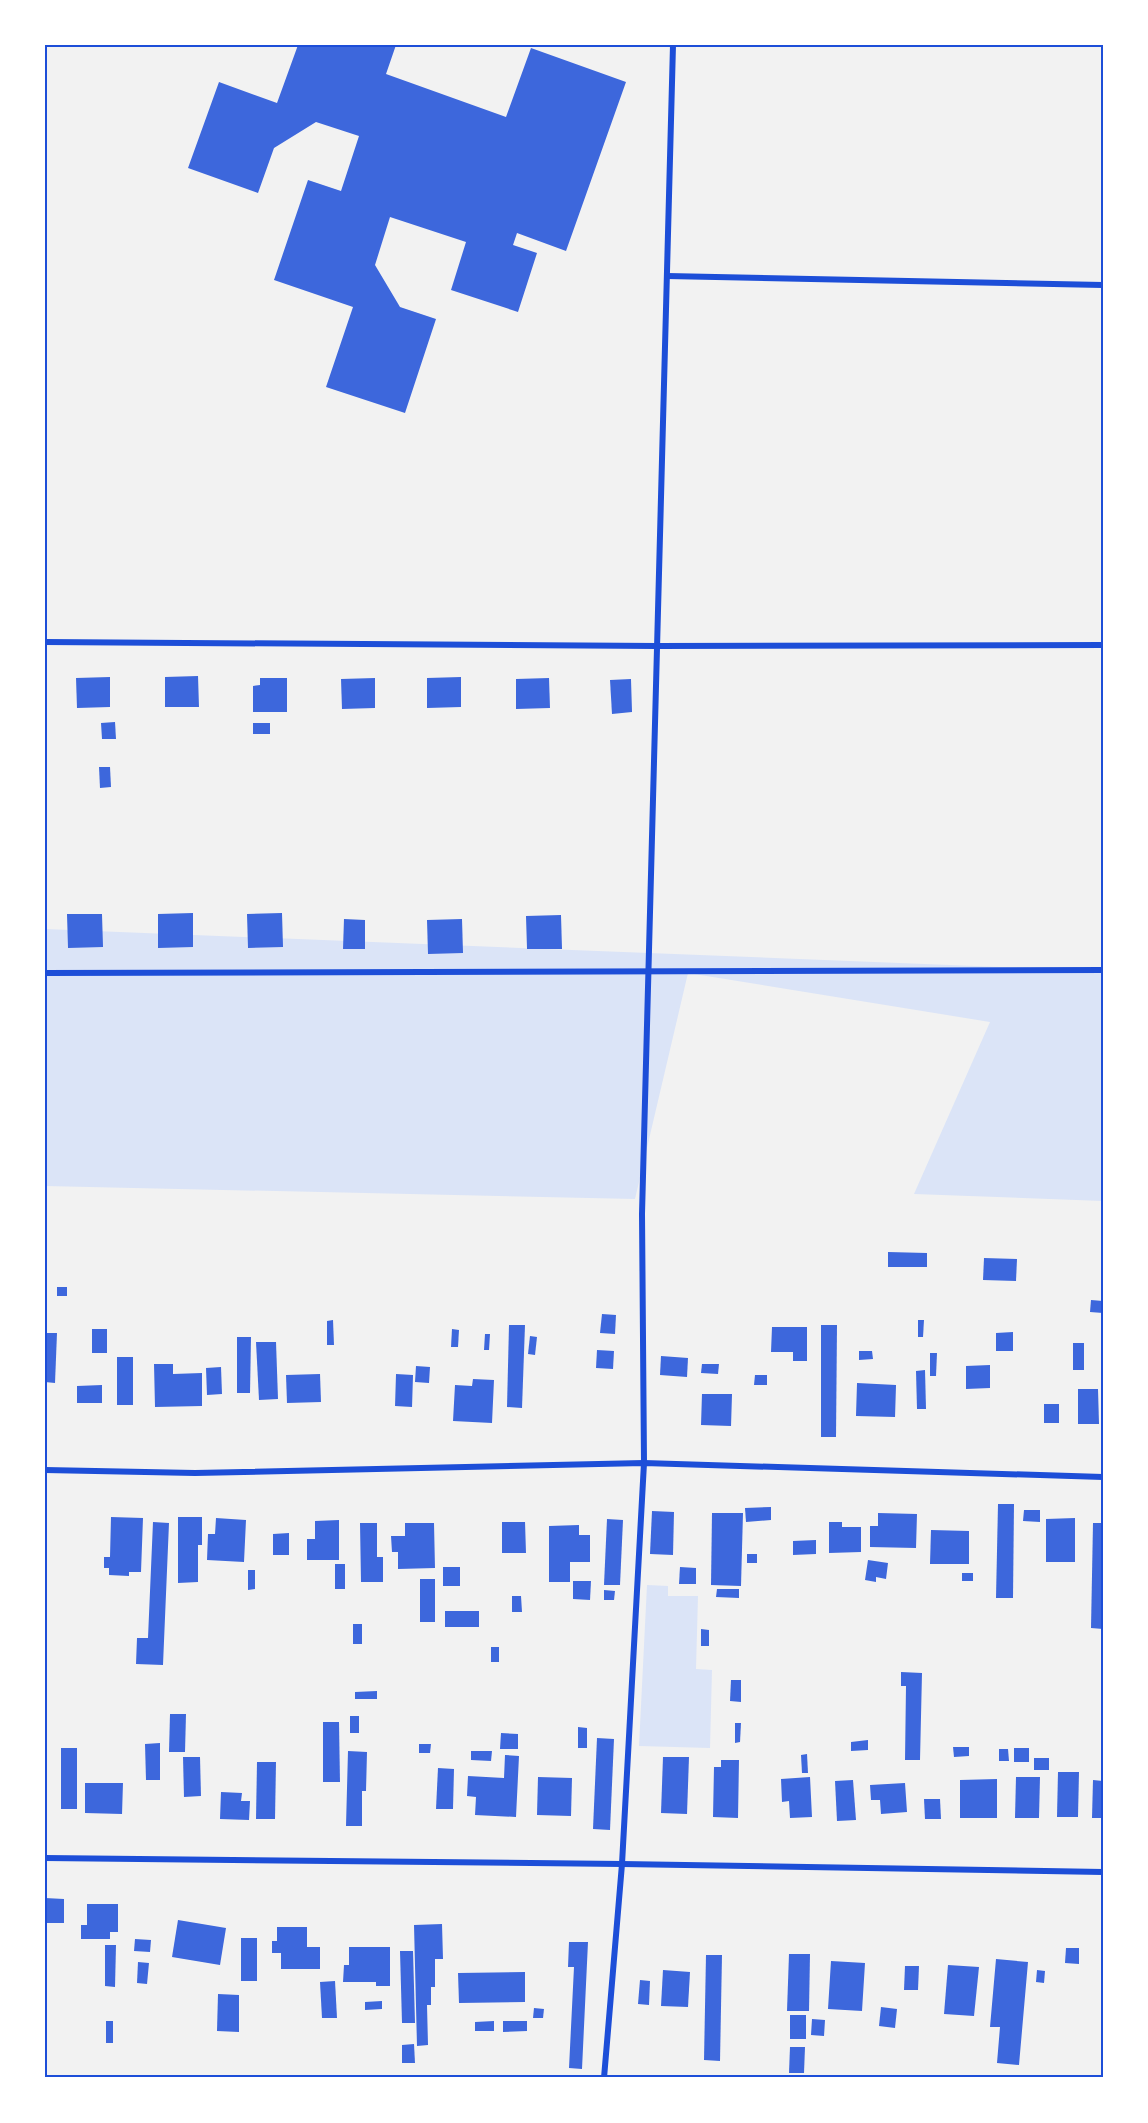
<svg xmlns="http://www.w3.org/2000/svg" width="1148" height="2123" viewBox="0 0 1148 2123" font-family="'Noto Sans',sans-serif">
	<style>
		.green { fill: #dbe4f7 }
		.building { fill: #3d67dc }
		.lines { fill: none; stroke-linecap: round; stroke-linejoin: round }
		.minor { stroke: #1d4ed8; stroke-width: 6 }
		.neatline { fill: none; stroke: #1d4ed8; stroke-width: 2 }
	</style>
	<rect width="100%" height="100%" fill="#f2f2f2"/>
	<g class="green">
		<polygon points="45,929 1103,971 1103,1201 914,1194 990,1022 688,973 635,1199 45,1186"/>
		<polygon points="647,1585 668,1586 668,1596 698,1596 696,1669 712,1670 710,1748 639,1746"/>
	</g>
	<g class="building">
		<polygon points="298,45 396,45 386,74 506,117 531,48 626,82 566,251 517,233 513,245 537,253 518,312 451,290 466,242 390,217 375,265 400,307 436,319 405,413 326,387 353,307 274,280 308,180 341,191 359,136 316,122 274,148 258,193 188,168 219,82 277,103"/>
		<polygon points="198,676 199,707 165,707 165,677"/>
		<polygon points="110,677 110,707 77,708 76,678"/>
		<polygon points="461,677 461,707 427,708 427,678"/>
		<polygon points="260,678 287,678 287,712 253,712 253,686 260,685"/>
		<polygon points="375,678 375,708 342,709 341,679"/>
		<polygon points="549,678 550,708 516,709 516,679"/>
		<polygon points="631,679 632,712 612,714 610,680"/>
		<polygon points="115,722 116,739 102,739 101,723"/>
		<rect x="253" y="723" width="17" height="11"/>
		<polygon points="99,767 110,767 111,787 100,788"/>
		<polygon points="193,913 193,947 158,948 158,914"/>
		<polygon points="282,913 283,947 248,948 247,914"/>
		<polygon points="67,914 102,914 103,947 68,948"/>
		<polygon points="561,915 562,949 527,949 526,916"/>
		<polygon points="344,919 365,920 365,949 343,949"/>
		<polygon points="462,919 463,953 428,954 427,920"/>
		<polygon points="888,1252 927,1253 927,1267 888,1267"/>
		<polygon points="984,1258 1017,1259 1016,1281 983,1280"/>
		<rect x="57" y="1287" width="10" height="9"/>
		<polygon points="1091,1300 1103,1301 1103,1313 1090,1312"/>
		<polygon points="602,1314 616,1315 615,1334 600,1333"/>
		<polygon points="333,1320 334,1345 327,1345 327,1321"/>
		<polygon points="918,1320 924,1320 923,1337 918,1337"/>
		<polygon points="509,1325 525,1325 522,1408 507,1407"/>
		<polygon points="821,1325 837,1325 836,1437 821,1437"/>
		<polygon points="772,1327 807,1327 807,1361 793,1361 793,1352 771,1352"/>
		<rect x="92" y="1329" width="15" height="24"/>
		<polygon points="452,1329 459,1330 458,1347 451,1347"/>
		<polygon points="1013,1332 1013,1351 996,1351 996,1333"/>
		<polygon points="45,1333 57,1333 55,1383 45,1382"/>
		<polygon points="485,1334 490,1334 489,1350 484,1350"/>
		<polygon points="530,1336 537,1337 535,1355 528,1354"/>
		<polygon points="237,1337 251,1337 250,1393 237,1393"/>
		<polygon points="256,1342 276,1342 278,1399 259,1400"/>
		<rect x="1073" y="1343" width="11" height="27"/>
		<polygon points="597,1350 614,1351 613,1369 596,1368"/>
		<polygon points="859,1351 872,1351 873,1359 859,1360"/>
		<polygon points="930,1353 937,1353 936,1376 930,1376"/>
		<polygon points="661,1356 688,1358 687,1377 660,1375"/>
		<rect x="117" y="1357" width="16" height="48"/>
		<polygon points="154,1364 173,1364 173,1374 202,1373 202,1406 155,1407"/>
		<polygon points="702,1364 719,1364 718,1374 701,1373"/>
		<polygon points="990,1365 990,1388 966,1389 966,1366"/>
		<polygon points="416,1366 430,1367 429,1383 415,1382"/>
		<polygon points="221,1367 222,1394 207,1395 206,1368"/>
		<polygon points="925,1370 926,1409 917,1409 916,1371"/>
		<polygon points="320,1374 321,1402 287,1403 286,1375"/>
		<polygon points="396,1374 413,1375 412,1407 395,1406"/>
		<polygon points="755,1375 767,1375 767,1385 754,1385"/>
		<polygon points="473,1379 494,1380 492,1423 453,1421 455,1385 472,1386"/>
		<polygon points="857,1383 896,1385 895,1417 856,1416"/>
		<polygon points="102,1385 102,1403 77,1403 77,1386"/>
		<polygon points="1078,1389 1098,1389 1099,1424 1078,1424"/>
		<polygon points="702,1394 732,1394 731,1426 701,1425"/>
		<rect x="1044" y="1404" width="15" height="19"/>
		<polygon points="998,1504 1014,1504 1013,1598 996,1598"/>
		<polygon points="771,1507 771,1520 746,1522 745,1508"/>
		<polygon points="1024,1510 1040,1510 1040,1522 1023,1521"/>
		<polygon points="652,1511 674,1512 673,1555 650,1554"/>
		<polygon points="712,1513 743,1513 741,1586 711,1585"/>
		<polygon points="878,1513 917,1514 916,1548 870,1547 870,1526 878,1526"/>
		<polygon points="111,1517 143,1518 141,1572 129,1572 129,1576 109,1575 109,1568 104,1568 104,1557 110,1557"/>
		<polygon points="178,1517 202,1517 202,1545 198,1545 198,1582 178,1583"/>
		<polygon points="216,1518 246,1520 244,1562 207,1560 208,1534 215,1534"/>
		<polygon points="1075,1518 1075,1562 1046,1562 1046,1519"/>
		<polygon points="607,1519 623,1520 620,1585 604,1585"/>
		<polygon points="339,1520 339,1560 307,1560 307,1539 315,1539 315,1521"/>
		<polygon points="153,1522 169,1523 163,1665 136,1664 137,1638 148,1638"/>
		<polygon points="502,1522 525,1522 526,1553 502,1553"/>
		<polygon points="829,1522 842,1522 842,1527 861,1527 861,1552 829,1553"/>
		<polygon points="360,1523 377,1523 377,1557 383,1557 383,1582 361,1582"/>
		<polygon points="405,1523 434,1523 435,1568 398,1569 398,1552 392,1552 391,1536 405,1536"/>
		<polygon points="1093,1523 1103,1523 1103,1629 1091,1628"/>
		<polygon points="579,1525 579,1535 590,1535 590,1562 570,1562 570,1582 549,1582 549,1526"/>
		<polygon points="931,1530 969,1531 969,1564 930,1564"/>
		<polygon points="289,1533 289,1555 273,1555 273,1534"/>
		<polygon points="816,1540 816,1554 793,1555 793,1541"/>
		<rect x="747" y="1554" width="10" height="9"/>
		<polygon points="868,1560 888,1563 886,1579 876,1577 876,1582 865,1580"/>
		<rect x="335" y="1564" width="10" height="25"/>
		<rect x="443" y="1567" width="17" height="19"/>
		<polygon points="680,1567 696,1568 696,1584 679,1584"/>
		<polygon points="248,1570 255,1570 255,1589 248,1590"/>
		<rect x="962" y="1573" width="11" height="8"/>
		<rect x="420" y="1579" width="15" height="43"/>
		<polygon points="573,1581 591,1581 590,1600 573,1599"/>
		<polygon points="717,1589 739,1589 739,1598 716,1597"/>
		<polygon points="604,1590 615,1591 614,1600 604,1600"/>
		<polygon points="512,1596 521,1596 522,1612 512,1612"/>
		<rect x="445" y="1611" width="34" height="16"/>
		<rect x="353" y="1624" width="9" height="20"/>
		<polygon points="701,1629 709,1630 709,1646 701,1646"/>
		<rect x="491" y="1647" width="8" height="15"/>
		<polygon points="901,1672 922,1673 920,1760 905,1760 906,1686 901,1686"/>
		<polygon points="731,1680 741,1680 741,1702 730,1701"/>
		<polygon points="377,1691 377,1699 355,1699 355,1692"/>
		<polygon points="170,1714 186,1714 185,1752 169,1752"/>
		<rect x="350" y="1716" width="9" height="17"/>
		<polygon points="323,1722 339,1722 340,1782 323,1782"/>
		<polygon points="735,1723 741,1723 740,1742 735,1743"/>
		<polygon points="578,1727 587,1728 587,1748 578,1748"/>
		<polygon points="501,1733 518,1734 518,1749 500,1749"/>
		<polygon points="597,1738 614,1739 610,1830 593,1829"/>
		<polygon points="868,1740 868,1750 851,1751 851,1742"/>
		<polygon points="160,1743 160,1780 146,1780 145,1744"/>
		<polygon points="419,1744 431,1744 430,1753 419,1753"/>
		<polygon points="953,1747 969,1747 969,1756 954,1757"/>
		<rect x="61" y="1748" width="16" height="61"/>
		<rect x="1014" y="1748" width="15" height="14"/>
		<polygon points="999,1749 1008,1749 1009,1761 999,1761"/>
		<polygon points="348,1751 367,1752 366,1791 362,1791 362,1826 346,1826"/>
		<polygon points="471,1751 492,1751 491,1761 471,1760"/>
		<polygon points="807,1754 808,1773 802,1773 801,1755"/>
		<polygon points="505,1755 519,1756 516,1817 475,1815 476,1797 467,1796 468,1776 504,1778"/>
		<polygon points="183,1757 200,1757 201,1796 184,1797"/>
		<polygon points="663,1757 689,1757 687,1814 661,1813"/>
		<rect x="1034" y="1758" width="15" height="12"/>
		<polygon points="721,1760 739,1760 738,1818 713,1817 714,1767 721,1767"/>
		<polygon points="257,1762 276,1762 275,1819 256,1819"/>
		<polygon points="438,1768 454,1769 453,1809 436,1809"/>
		<polygon points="1058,1772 1079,1772 1078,1817 1057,1817"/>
		<polygon points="538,1777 572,1778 571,1816 537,1815"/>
		<polygon points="810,1777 812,1817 790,1818 789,1801 782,1802 781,1779"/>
		<polygon points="1016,1777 1040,1777 1039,1818 1015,1818"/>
		<polygon points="997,1779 997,1818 960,1818 960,1780"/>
		<polygon points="853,1780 856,1820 837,1821 835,1781"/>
		<polygon points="1093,1780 1103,1781 1103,1818 1092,1818"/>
		<polygon points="85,1783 123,1783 122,1814 85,1813"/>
		<polygon points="905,1783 907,1812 881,1814 880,1800 871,1800 870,1785"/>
		<polygon points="221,1792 242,1793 241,1801 250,1801 249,1820 220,1819"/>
		<polygon points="924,1799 940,1799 941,1819 925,1819"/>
		<polygon points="45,1898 64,1899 64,1923 45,1923"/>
		<polygon points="87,1904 118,1904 118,1932 110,1932 110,1939 81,1939 81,1925 87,1925"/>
		<polygon points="178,1920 226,1928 220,1965 172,1957"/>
		<polygon points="442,1924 443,1959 435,1959 435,1987 431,1987 431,2005 427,2005 428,2045 417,2046 414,1925"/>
		<polygon points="277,1927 307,1927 307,1947 320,1947 320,1969 281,1969 281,1953 272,1953 272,1941 277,1941"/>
		<rect x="241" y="1938" width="16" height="43"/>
		<polygon points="135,1939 151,1940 150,1952 134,1951"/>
		<polygon points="569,1942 588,1942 582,2069 569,2068 574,1967 568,1967"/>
		<polygon points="105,1945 116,1945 115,1987 105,1986"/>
		<polygon points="349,1947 390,1947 390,1986 376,1986 376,1982 343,1982 344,1965 349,1965"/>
		<polygon points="1066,1948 1079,1948 1079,1964 1065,1963"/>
		<polygon points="400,1951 413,1951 415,2023 402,2023"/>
		<polygon points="789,1954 810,1954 809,2011 787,2011"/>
		<polygon points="706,1955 722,1955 720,2061 704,2060"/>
		<polygon points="996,1959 1028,1962 1019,2065 997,2063 1000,2027 990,2027"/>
		<polygon points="831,1961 865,1963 862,2011 828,2009"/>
		<polygon points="138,1962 149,1963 147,1984 137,1983"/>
		<polygon points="948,1965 979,1967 974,2016 944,2014"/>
		<polygon points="905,1966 919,1966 918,1990 904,1990"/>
		<polygon points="663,1970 690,1972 688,2007 661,2006"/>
		<polygon points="1037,1970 1045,1971 1044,1983 1036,1982"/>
		<polygon points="525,1972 525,2002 459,2003 458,1973"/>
		<polygon points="640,1980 650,1981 649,2005 638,2004"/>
		<polygon points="335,1981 337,2018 322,2018 320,1982"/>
		<polygon points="218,1994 239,1995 239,2032 217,2031"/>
		<polygon points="382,2001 382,2009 365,2010 365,2002"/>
		<polygon points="881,2007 897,2009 895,2028 879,2026"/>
		<polygon points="534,2008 544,2009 543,2018 533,2018"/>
		<rect x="790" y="2015" width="16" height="24"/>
		<polygon points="812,2019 825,2020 824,2036 811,2035"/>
		<rect x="106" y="2021" width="7" height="22"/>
		<polygon points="494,2021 494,2031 475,2031 475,2022"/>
		<polygon points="503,2021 527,2021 527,2031 503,2032"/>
		<polygon points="414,2044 415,2063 402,2063 402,2045"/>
		<polygon points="790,2047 805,2047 804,2073 789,2073"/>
	</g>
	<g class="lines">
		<g class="minor">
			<polyline points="667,276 1103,285"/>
			<polyline points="45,642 657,646 1103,645"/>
			<polyline points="45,973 1103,970"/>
			<polyline points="45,1470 195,1473 644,1463 1103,1477"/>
			<polyline points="45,1858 622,1864 1103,1872"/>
			<polyline points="604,2078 622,1864 644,1463 642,1214 673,45"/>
		</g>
	</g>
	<rect width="1148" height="2123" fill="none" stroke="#ffffff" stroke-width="93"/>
	<rect x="46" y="46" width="1056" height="2030" class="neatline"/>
</svg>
